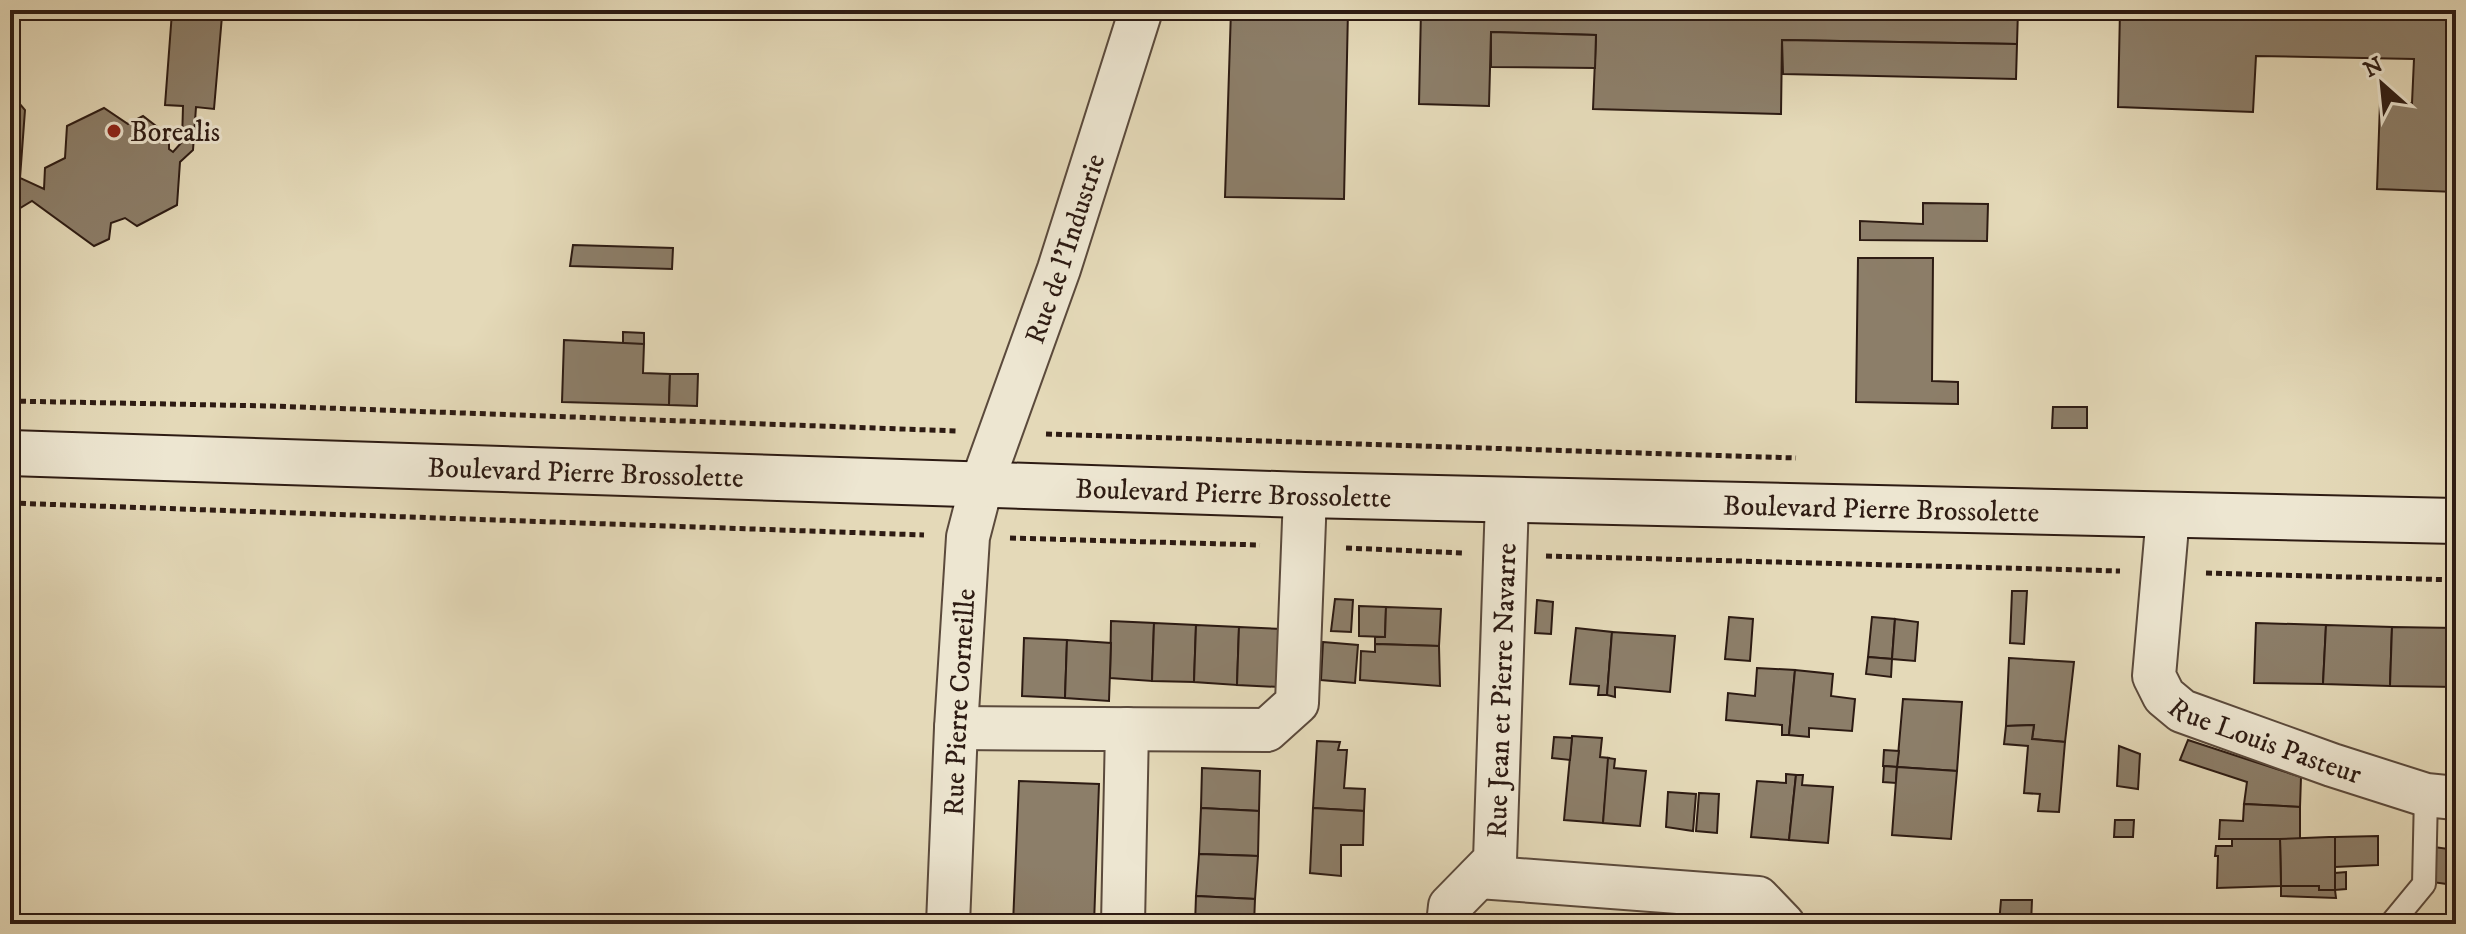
<svg xmlns="http://www.w3.org/2000/svg" width="2466" height="934" viewBox="0 0 2466 934" font-family="'IM FELL DW Pica',serif">
	<style>
		.building { fill: #8c7e69; stroke: #2d1b13; stroke-width: 2 }
		.lines { fill: none; stroke-linecap: round; stroke-linejoin: round }
		.lane-casing { stroke: #5b4a3c; stroke-width: 26 }
		.street-casing { stroke: #5b4a3c; stroke-width: 46 }
		.secondary-casing { stroke: #2d1b13; stroke-width: 48 }
		.path { stroke: #2d1b13; stroke-width: 5; stroke-dasharray: 6 4; stroke-linecap: butt }
		.lane { stroke: #ede6d1; stroke-width: 22 }
		.street { stroke: #ede6d1; stroke-width: 42 }
		.secondary { stroke: #ede6d1; stroke-width: 44 }
		.poi-dot { fill: #8f2418; stroke: #ede6d1; stroke-width: 3 }
		.labels { text-anchor: middle; stroke-width: 6; stroke-linejoin: round; paint-order: stroke }
		.poi-label { font-size: 28px; fill: #2d1b13; stroke: #ede6d1; text-anchor: start }
		.street-label { font-size: 28px; fill: #2d1b13; stroke: #ede6d1 }
	</style>
	<rect width="100%" height="100%" fill="#e4d9b8"/>
	<filter id="stains"><feTurbulence type="fractalNoise" baseFrequency=".0025" numOctaves="4"/><feColorMatrix values="0 0 0 0 .2 0 0 0 0 .09 0 0 0 0 .02 0 0 0 .5 -.17"/></filter>
	<radialGradient id="worn" r=".72"><stop offset=".6" stop-color="#630" stop-opacity="0"/><stop offset="1" stop-color="#630" stop-opacity=".3"/></radialGradient>
	<g class="building">
		<polygon points="1231,10 1348,10 1344,199 1225,197"/>
		<polygon points="1421,10 2018,10 2017,44 1782,40 1781,114 1593,109 1596,35 1491,32 1489,106 1419,104"/>
		<polygon points="2120,10 2456,10 2456,192 2377,189 2380,103 2412,103 2414,59 2256,56 2253,112 2118,107"/>
		<polygon points="172,12 222,16 214,109 196,107 193,150 180,162 177,205 137,226 125,218 111,223 109,239 94,246 32,201 17,210 17,220 10,225 10,97 14,97 25,110 20,178 44,189 45,168 65,158 67,126 104,108 128,124 143,116 169,136 169,149 173,152 182,142 183,106 165,105"/>
		<polygon points="1491,32 1596,35 1595,68 1491,67"/>
		<polygon points="1782,40 2017,44 2016,79 1783,74"/>
		<polygon points="1923,203 1988,204 1987,241 1860,240 1860,221 1923,224"/>
		<polygon points="573,245 673,248 672,269 570,266"/>
		<polygon points="1858,258 1933,258 1932,381 1958,382 1958,404 1856,402"/>
		<polygon points="623,332 644,333 644,344 623,344"/>
		<polygon points="564,340 644,344 643,373 670,374 669,405 562,402"/>
		<polygon points="670,374 698,374 697,406 669,405"/>
		<polygon points="2053,407 2087,407 2087,428 2052,428"/>
		<polygon points="2012,591 2027,591 2024,644 2010,643"/>
		<polygon points="1335,599 1353,600 1351,632 1331,631"/>
		<polygon points="1537,600 1553,602 1551,634 1535,633"/>
		<polygon points="1359,606 1386,607 1385,637 1359,636"/>
		<polygon points="1386,607 1441,609 1439,646 1375,644 1375,637 1385,637"/>
		<polygon points="1729,617 1753,619 1750,661 1725,659"/>
		<polygon points="1872,617 1895,619 1892,659 1868,657"/>
		<polygon points="1895,619 1918,622 1915,661 1892,659"/>
		<polygon points="1111,621 1154,623 1152,681 1110,678"/>
		<polygon points="1154,623 1196,625 1194,682 1152,681"/>
		<polygon points="2256,623 2326,625 2323,684 2254,683"/>
		<polygon points="1196,625 1239,627 1237,685 1194,682"/>
		<polygon points="2326,625 2392,627 2390,686 2323,684"/>
		<polygon points="1239,627 1282,629 1280,687 1237,685"/>
		<polygon points="2392,627 2456,628 2456,687 2390,686"/>
		<polygon points="1576,628 1612,632 1607,695 1598,695 1599,686 1570,684"/>
		<polygon points="1612,632 1675,636 1670,692 1615,687 1615,697 1607,695"/>
		<polygon points="1024,638 1067,640 1065,698 1022,696"/>
		<polygon points="1067,640 1111,643 1109,701 1065,698"/>
		<polygon points="1323,642 1358,645 1355,683 1321,680"/>
		<polygon points="1375,644 1439,646 1440,686 1360,680 1361,651 1375,652"/>
		<polygon points="1868,657 1892,659 1891,677 1866,674"/>
		<polygon points="2009,658 2074,662 2065,742 2032,739 2034,725 2006,726"/>
		<polygon points="1757,668 1795,670 1789,735 1782,735 1782,725 1726,720 1728,693 1755,696"/>
		<polygon points="1795,670 1833,674 1831,696 1855,699 1852,731 1809,728 1809,737 1789,735"/>
		<polygon points="1903,699 1962,702 1957,771 1897,767"/>
		<polygon points="2034,725 2032,739 2065,742 2059,812 2038,811 2040,794 2024,793 2028,746 2004,744 2006,726"/>
		<polygon points="1572,736 1602,738 1600,757 1609,758 1603,823 1564,820"/>
		<polygon points="1554,737 1572,738 1570,760 1552,758"/>
		<polygon points="2188,740 2301,777 2300,807 2244,804 2247,782 2180,760"/>
		<polygon points="1317,741 1340,742 1338,750 1347,750 1344,788 1365,789 1364,811 1313,808"/>
		<polygon points="2119,746 2140,754 2138,789 2117,786"/>
		<polygon points="1884,750 1899,751 1897,767 1883,766"/>
		<polygon points="1608,758 1615,759 1614,768 1646,771 1640,826 1603,823"/>
		<polygon points="1884,766 1897,767 1896,783 1883,782"/>
		<polygon points="1897,767 1957,771 1951,839 1892,835"/>
		<polygon points="1202,768 1260,771 1259,811 1201,808"/>
		<polygon points="1786,774 1796,775 1789,840 1751,837 1757,781 1786,783"/>
		<polygon points="1796,775 1803,775 1802,785 1833,787 1828,843 1789,840"/>
		<polygon points="1019,781 1099,784 1094,924 1013,924"/>
		<polygon points="1668,792 1696,794 1693,831 1666,827"/>
		<polygon points="1699,793 1719,794 1717,833 1696,831"/>
		<polygon points="2244,804 2300,807 2300,839 2219,839 2220,820 2243,821"/>
		<polygon points="1201,808 1259,811 1258,856 1199,854"/>
		<polygon points="1313,808 1364,811 1363,845 1341,845 1341,876 1310,873"/>
		<polygon points="2115,820 2134,820 2133,837 2114,837"/>
		<polygon points="2378,836 2378,865 2335,867 2335,837"/>
		<polygon points="2329,837 2335,837 2335,890 2319,890 2319,886 2281,886 2280,839"/>
		<polygon points="2232,839 2280,839 2281,886 2217,888 2218,856 2215,856 2216,846 2232,846"/>
		<polygon points="2434,847 2456,850 2454,885 2432,882"/>
		<polygon points="1199,854 1258,856 1255,899 1196,896"/>
		<polygon points="2346,872 2346,889 2335,890 2335,873"/>
		<polygon points="2281,886 2319,886 2319,890 2335,890 2336,898 2281,896"/>
		<polygon points="1196,896 1255,899 1254,924 1195,924"/>
		<polygon points="2001,900 2032,900 2031,924 1999,924"/>
	</g>
	<g class="lines">
		<g class="lane-casing">
			<polyline id="lane" points="2391,924 2424,884 2426,795"/>
		</g>
		<g class="street-casing">
			<g id="street">
				<path id="s1" d="M 2168,515 L 2154,676 L 2164,696 L 2182,711 L 2332,765 L 2426,795 L 2456,798"/>
				<polyline points="956,728 1267,730 1297,703 1305,495"/>
				<polyline points="1479,877 1758,898 1783,924"/>
				<path id="s2" d="M 948,924 L 956,728 L 968,537 L 982,483 L 1059,269 L 1141,10"/>
				<polyline points="1123,924 1127,729"/>
				<path id="s3" d="M 1448,924 L 1450,906 L 1495,860 L 1507,500"/>
			</g>
		</g>
		<g class="secondary-casing">
			<g id="secondary">
				<path id="s4" d="M 10,453 L 1305,495 L 2456,521"/>
			</g>
		</g>
		<g class="path">
			<polyline points="10,401 271,406 957,431"/>
			<polyline points="1046,434 1796,458"/>
			<polyline points="10,503 924,535"/>
			<polyline points="1010,538 1260,545"/>
			<polyline points="1346,548 1464,553"/>
			<polyline points="1546,556 2120,571"/>
			<polyline points="2206,573 2456,580"/>
		</g>
		<use href="#lane" class="lane"/>
		<use href="#street" class="street"/>
		<use href="#secondary" class="secondary"/>
	</g>
	<circle class="poi-dot" cx="114" cy="131" r="8"/>
	<g class="labels">
		<g class="poi-label">
			<text x="130" y="141">Borealis</text>
		</g>
		<g class="street-label">
			<text dy="10" stroke="none"><textPath href="#s2" startOffset="692">Rue de l'Industrie</textPath></text>
			<text dy="10" stroke="none"><textPath href="#s4" startOffset="576">Boulevard Pierre Brossolette</textPath></text>
			<text dy="10" stroke="none"><textPath href="#s4" startOffset="1224">Boulevard Pierre Brossolette</textPath></text>
			<text dy="10" stroke="none"><textPath href="#s4" startOffset="1872">Boulevard Pierre Brossolette</textPath></text>
			<text dy="10" stroke="none"><textPath href="#s3" startOffset="252">Rue Jean et Pierre Navarre</textPath></text>
			<text dy="10" stroke="none"><textPath href="#s2" startOffset="222">Rue Pierre Corneille</textPath></text>
			<text dy="10" stroke="none"><textPath href="#s1" startOffset="296">Rue Louis Pasteur</textPath></text>
		</g>
	</g>
	<rect width="2466" height="934" fill="none" stroke="#e4d9b8" stroke-width="40"/>
	<rect x="12" y="12" width="2442" height="910" fill="none" stroke="#2d1b13" stroke-width="4"/>
	<rect x="20" y="20" width="2426" height="894" fill="none" stroke="#2d1b13" stroke-width="2"/>
	<g transform="translate(2382 84) rotate(333)" stroke="#ede6d1" stroke-width="6" paint-order="stroke">
	<path d="M0-6L14 30L0 20L-14 30Z" fill="#2d1b13"/>
	<text y="-12" font-size="22" font-weight="bold" text-anchor="middle" fill="#2d1b13">N</text>
	</g>
	<rect width="100%" height="100%" filter="url(#stains)"/>
	<rect width="100%" height="100%" fill="url(#worn)"/>
</svg>
